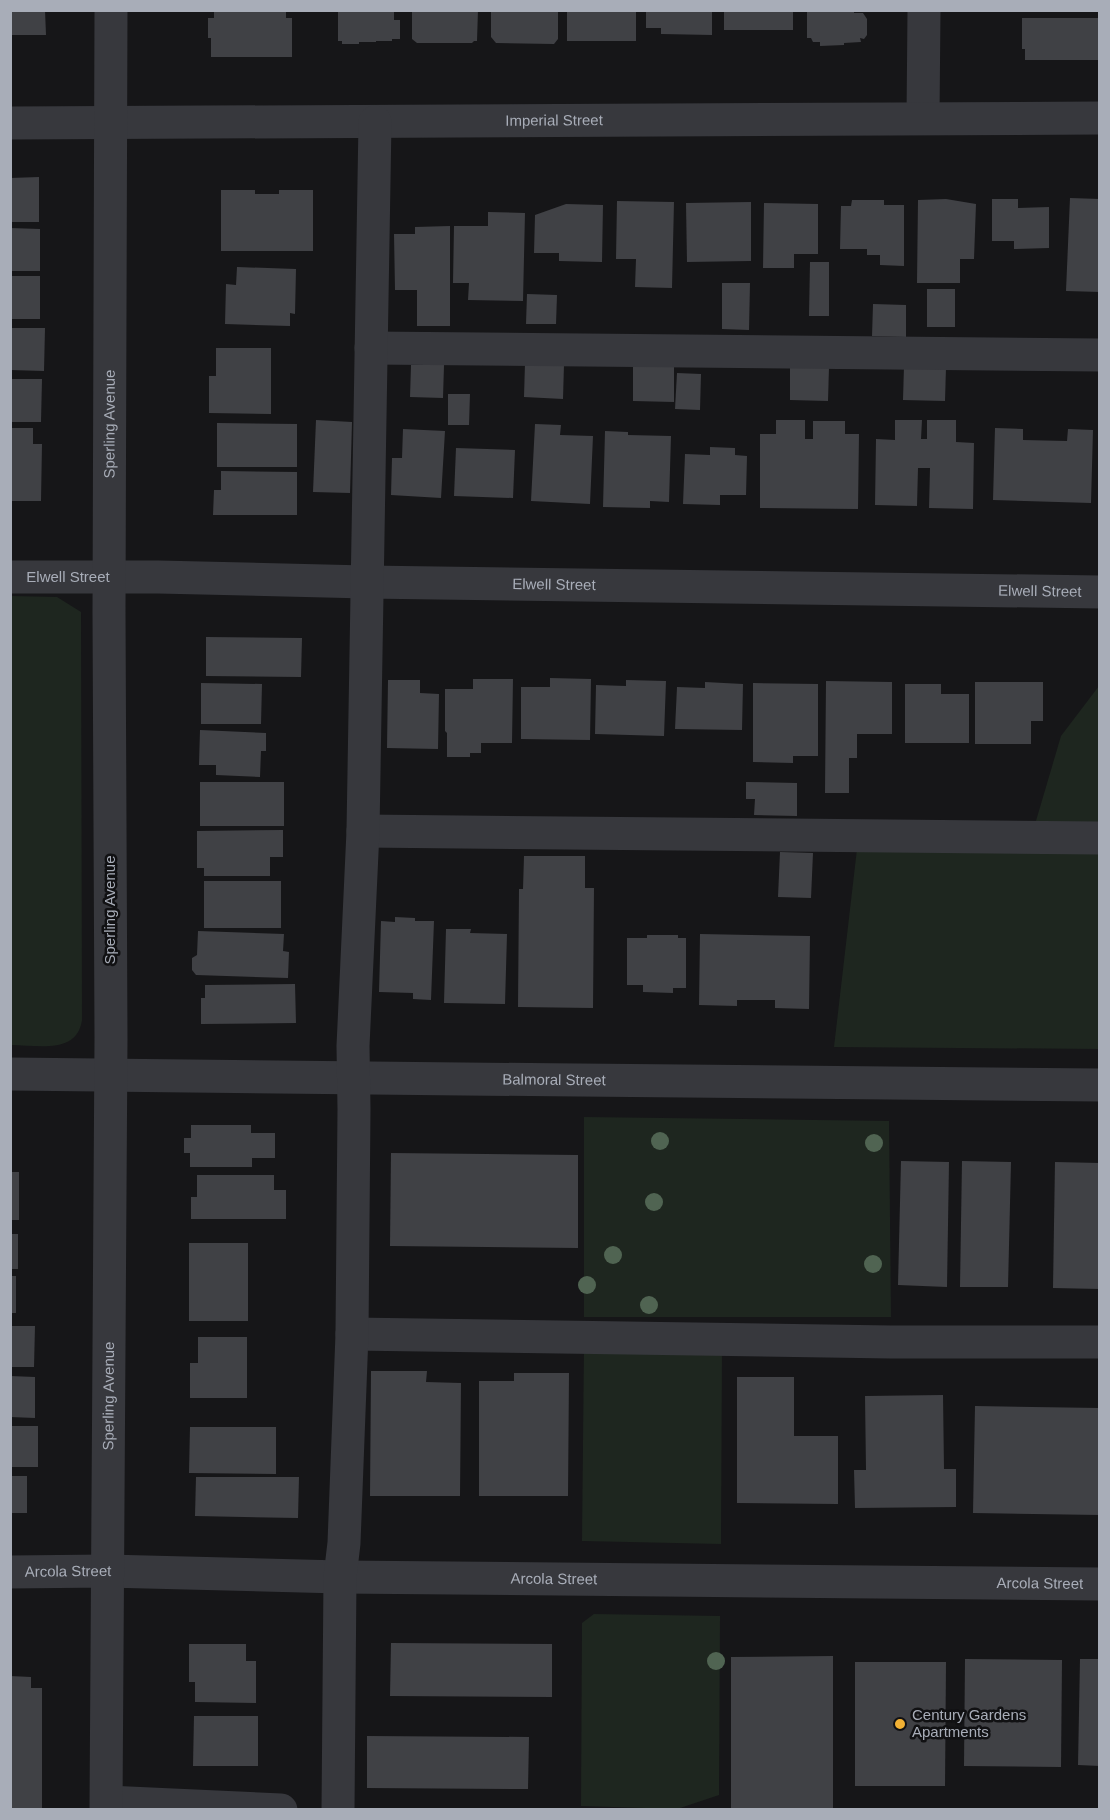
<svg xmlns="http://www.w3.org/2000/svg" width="1110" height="1820" viewBox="0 0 1110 1820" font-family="Helvetica,sans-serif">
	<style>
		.green { fill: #1e261f }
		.building { fill: #404145 }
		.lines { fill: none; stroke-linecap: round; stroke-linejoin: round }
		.minor { stroke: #37383d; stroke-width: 33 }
		.tree { fill: #506452 }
		.poi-dot { fill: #f2b134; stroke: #111113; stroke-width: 2 }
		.labels { text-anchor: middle; stroke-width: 5; stroke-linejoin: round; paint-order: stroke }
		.street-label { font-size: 15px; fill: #a8adb8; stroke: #111113 }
		.poi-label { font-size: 15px; fill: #a8adb8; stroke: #111113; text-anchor: start }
	</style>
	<rect width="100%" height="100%" fill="#161618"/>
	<g class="green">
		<path d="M 11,596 L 57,597 L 81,612 L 82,1020 C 77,1055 37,1045 11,1045 Z"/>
		<polygon points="1099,686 1099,831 1033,831 1061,736"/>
		<polygon points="857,849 1099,850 1099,1049 834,1047"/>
		<polygon points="584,1117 889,1121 891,1317 584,1317"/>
		<polygon points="584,1346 722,1348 721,1544 582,1541"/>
		<polygon points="594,1614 720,1616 719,1795 677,1809 581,1806 582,1623"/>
	</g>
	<g class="building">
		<polygon points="10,10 45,10 46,35 10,35"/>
		<polygon points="214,10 286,10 286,18 292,18 292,57 211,57 211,38 208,38 208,18 214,18"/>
		<polygon points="338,10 394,10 394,20 400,20 400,39 392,39 392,41 376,41 376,42 359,42 359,44 342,44 342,41 338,41"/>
		<polygon points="412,10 478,10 477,41 474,41 472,43 417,43 412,39"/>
		<polygon points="491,10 558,10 558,39 554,44 496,43 491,37"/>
		<rect x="567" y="10" width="69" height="31"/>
		<polygon points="646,10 712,10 712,35 661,34 661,28 646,28"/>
		<rect x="724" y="10" width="69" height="20"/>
		<polygon points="807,10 854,10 854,13 863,13 867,19 867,35 864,39 860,38 861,42 844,43 844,45 820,46 820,42 813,42 811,38 807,38"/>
		<polygon points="1022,18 1100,18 1100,60 1025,60 1025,49 1022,49"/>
		<polygon points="39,177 39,222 10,222 10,178"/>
		<polygon points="221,190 255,190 255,194 279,194 279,190 313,190 313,251 221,251"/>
		<polygon points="1070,198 1100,199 1100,292 1066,291"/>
		<polygon points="946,199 976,204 974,259 960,259 960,283 917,283 918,200"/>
		<polygon points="992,199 1018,199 1018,208 1049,207 1049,248 1014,249 1014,241 992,241"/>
		<polygon points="852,200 884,200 884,205 904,205 904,266 880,265 880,255 867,255 867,249 840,249 841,206 851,206"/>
		<polygon points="617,201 674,202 672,288 635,287 636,259 616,259"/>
		<polygon points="751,202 751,261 687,262 686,203"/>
		<polygon points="764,203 818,204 818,254 794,254 794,268 763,268"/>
		<polygon points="566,204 603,205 602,262 559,261 559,253 534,253 535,215"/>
		<polygon points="488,212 525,213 523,301 468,300 469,283 453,283 454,226 488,226"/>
		<polygon points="450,226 450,326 417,326 417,290 395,290 394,234 415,234 415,227"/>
		<polygon points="10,228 40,229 40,271 10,271"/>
		<polygon points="810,262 829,262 829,316 809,316"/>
		<polygon points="237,267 296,269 295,314 290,313 290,326 225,324 226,284 236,285"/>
		<rect x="10" y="276" width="30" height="43"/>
		<polygon points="722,283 750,283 749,330 722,329"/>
		<rect x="927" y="289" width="28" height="38"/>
		<polygon points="527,294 557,295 556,324 526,324"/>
		<polygon points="873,304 906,305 906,337 872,336"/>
		<polygon points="10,328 45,328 44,371 10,370"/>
		<polygon points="216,348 271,348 271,414 209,413 209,376 216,376"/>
		<polygon points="525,363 564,364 563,399 524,397"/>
		<polygon points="633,364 674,364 674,402 633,401"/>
		<polygon points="411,365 444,365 443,398 410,397"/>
		<polygon points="904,366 946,367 945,401 903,400"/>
		<polygon points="790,367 829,367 828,401 790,400"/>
		<polygon points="677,373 701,374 700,410 675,409"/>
		<polygon points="10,379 42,379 41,422 10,422"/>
		<polygon points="448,394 470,394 469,425 448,425"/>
		<polygon points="316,420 352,422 350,493 313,492"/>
		<polygon points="776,420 805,420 805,439 813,439 813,421 845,421 845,434 859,434 858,509 760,508 760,434 776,434"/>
		<polygon points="895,420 922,420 921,439 927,439 927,420 956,420 956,442 974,443 973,509 929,508 930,468 918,468 917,506 875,505 876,439 895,440"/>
		<polygon points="217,423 297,424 297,467 217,467"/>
		<polygon points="535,424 561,425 560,435 593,436 590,504 531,501"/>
		<polygon points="10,428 33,428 33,444 42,444 41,501 10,501"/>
		<polygon points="995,428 1023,429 1023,440 1067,441 1068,429 1093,430 1091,503 993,500"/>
		<polygon points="403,429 445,431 441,498 391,495 392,458 402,458"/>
		<polygon points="605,431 628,432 628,435 671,436 669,502 650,501 650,508 603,507"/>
		<polygon points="710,447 735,448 735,455 747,456 746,495 720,495 720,505 683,504 685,454 710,455"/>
		<polygon points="456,448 515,450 513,498 454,496"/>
		<polygon points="221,471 297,472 297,515 213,515 214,490 221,490"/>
		<polygon points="206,637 302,638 301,677 206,676"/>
		<polygon points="550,678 591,679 590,740 521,739 521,687 550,687"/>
		<polygon points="473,679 513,679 512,743 481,743 481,753 470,753 470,757 447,757 447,733 445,731 445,689 473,689"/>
		<polygon points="388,680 420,680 420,693 439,694 438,749 387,748"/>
		<polygon points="626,680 666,681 664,736 595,734 596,685 626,686"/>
		<polygon points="826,681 892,682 892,734 857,734 857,758 849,758 849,793 825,793"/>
		<polygon points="705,682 743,684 742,730 675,729 677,687 705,688"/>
		<polygon points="975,682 1043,682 1043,721 1031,721 1031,744 975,744"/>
		<polygon points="201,683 262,684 261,724 201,724"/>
		<polygon points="753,683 818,684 818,756 793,756 793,763 753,762"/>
		<polygon points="905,684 941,684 941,694 969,694 969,743 905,743"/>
		<polygon points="200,730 266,733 266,751 261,751 260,777 216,775 216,765 199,765"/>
		<rect x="200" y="782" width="84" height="44"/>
		<polygon points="746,782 797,783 797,816 754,815 755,799 746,799"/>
		<polygon points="283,830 283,857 270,857 270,876 204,876 204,868 197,868 197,831"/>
		<polygon points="780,852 813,853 811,898 778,897"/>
		<polygon points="524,856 585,856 585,888 594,888 593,1008 518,1007 519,889 523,889"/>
		<rect x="204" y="881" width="77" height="47"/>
		<polygon points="395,917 415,918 415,921 434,921 431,1000 413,999 413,993 379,992 381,921 395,922"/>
		<polygon points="446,929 471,929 470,933 507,934 505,1004 444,1003"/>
		<polygon points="198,931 284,934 283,951 289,952 288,978 196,975 192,970 192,958 197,955"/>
		<polygon points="700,934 810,936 809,1009 775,1008 775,1000 737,1000 737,1006 699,1005"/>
		<polygon points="647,935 678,935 678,938 686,938 686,988 673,988 673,993 643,992 643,985 627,985 627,938 647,938"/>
		<polygon points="295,984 296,1023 201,1024 201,998 205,998 205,985"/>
		<polygon points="191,1125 251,1125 251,1133 275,1133 275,1158 252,1158 252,1167 190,1167 190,1153 184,1153 184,1138 191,1138"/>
		<polygon points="391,1153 578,1155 578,1248 390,1246"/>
		<polygon points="901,1161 949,1162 947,1287 898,1285"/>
		<polygon points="962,1161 1011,1162 1008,1287 960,1287"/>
		<polygon points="1055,1162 1100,1163 1100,1289 1053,1288"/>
		<rect x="10" y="1172" width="9" height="48"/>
		<polygon points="197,1175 274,1175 274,1190 286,1190 286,1219 191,1219 191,1197 197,1197"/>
		<rect x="10" y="1234" width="8" height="35"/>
		<rect x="189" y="1243" width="59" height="78"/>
		<rect x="10" y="1276" width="6" height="37"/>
		<polygon points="10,1326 35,1326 34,1367 10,1367"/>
		<polygon points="198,1337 247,1337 247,1398 190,1398 190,1363 198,1363"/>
		<polygon points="371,1371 427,1371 426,1382 461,1383 460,1496 370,1496"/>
		<polygon points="514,1373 569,1373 568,1496 479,1496 479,1381 514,1381"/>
		<polygon points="10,1376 35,1377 35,1418 10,1417"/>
		<polygon points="737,1377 794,1377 794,1436 838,1436 838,1504 737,1503"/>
		<polygon points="943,1395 944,1469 956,1469 956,1507 855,1508 854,1470 866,1470 865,1396"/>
		<polygon points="975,1406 1100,1408 1100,1515 973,1513"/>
		<rect x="10" y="1426" width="28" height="41"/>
		<polygon points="190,1427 276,1427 276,1474 189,1473"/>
		<rect x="10" y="1476" width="17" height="37"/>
		<polygon points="196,1477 299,1477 298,1518 195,1516"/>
		<polygon points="391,1643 552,1644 552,1697 390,1696"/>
		<polygon points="189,1644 246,1644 246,1661 256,1661 256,1703 195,1702 195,1682 189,1682"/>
		<polygon points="833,1656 833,1808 731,1808 731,1657"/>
		<polygon points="965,1659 1062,1660 1061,1767 964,1766"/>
		<polygon points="1080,1659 1100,1659 1100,1766 1078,1765"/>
		<polygon points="855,1662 946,1662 945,1786 855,1786"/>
		<polygon points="10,1676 31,1677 31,1688 42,1688 42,1810 10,1810"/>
		<polygon points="194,1716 258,1716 258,1766 193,1766"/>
		<polygon points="367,1736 529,1737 528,1789 367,1788"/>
	</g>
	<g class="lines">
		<g class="minor">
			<polyline points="923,118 924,10"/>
			<path id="s1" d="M 10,123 L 1100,118"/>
			<polyline points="371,348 1100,355"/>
			<path id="s2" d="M 10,577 L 158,577 L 366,582 L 1100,592"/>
			<polyline points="363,831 1100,838"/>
			<path id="s3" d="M 10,1074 C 373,1079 737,1081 1100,1085"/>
			<polyline points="352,1334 891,1342 1100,1342"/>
			<path id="s4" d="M 10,1572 L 107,1571 L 340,1577 L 1100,1584"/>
			<polyline points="107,1802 281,1810"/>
			<path id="s5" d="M 106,1810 L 111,1039 L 109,612 L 111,10"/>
			<polyline points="338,1810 340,1577 344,1543 352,1334 354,1109 353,1046 363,831 375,122"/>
		</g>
	</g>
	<g class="tree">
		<circle cx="660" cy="1141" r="9"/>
		<circle cx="874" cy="1143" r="9"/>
		<circle cx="654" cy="1202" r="9"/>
		<circle cx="613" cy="1255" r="9"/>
		<circle cx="873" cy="1264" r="9"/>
		<circle cx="587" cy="1285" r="9"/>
		<circle cx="649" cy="1305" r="9"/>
		<circle cx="716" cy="1661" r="9"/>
	</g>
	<circle class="poi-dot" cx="900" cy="1724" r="6"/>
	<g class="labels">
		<g class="street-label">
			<text dy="5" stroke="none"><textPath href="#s1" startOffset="544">Imperial Street</textPath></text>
			<text dy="5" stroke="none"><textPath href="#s5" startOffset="1386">Sperling Avenue</textPath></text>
			<text dy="5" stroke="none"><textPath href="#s2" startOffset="58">Elwell Street</textPath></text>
			<text dy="5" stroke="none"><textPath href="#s2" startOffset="544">Elwell Street</textPath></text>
			<text dy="5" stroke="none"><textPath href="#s2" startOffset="1030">Elwell Street</textPath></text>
			<text transform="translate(110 910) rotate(-90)" y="5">Sperling Avenue</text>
			<text dy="5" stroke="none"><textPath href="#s3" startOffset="544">Balmoral Street</textPath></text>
			<text dy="5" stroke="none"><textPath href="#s5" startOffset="414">Sperling Avenue</textPath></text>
			<text dy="5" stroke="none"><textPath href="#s4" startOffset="58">Arcola Street</textPath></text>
			<text dy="5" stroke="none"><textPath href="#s4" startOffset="544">Arcola Street</textPath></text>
			<text dy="5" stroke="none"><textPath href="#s4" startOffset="1030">Arcola Street</textPath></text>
		</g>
		<g class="poi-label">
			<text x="912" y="1720">Century Gardens<tspan x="912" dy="17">Apartments</tspan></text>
		</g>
	</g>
	<rect width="1110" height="1820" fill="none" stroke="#a8adb8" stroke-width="24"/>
</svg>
